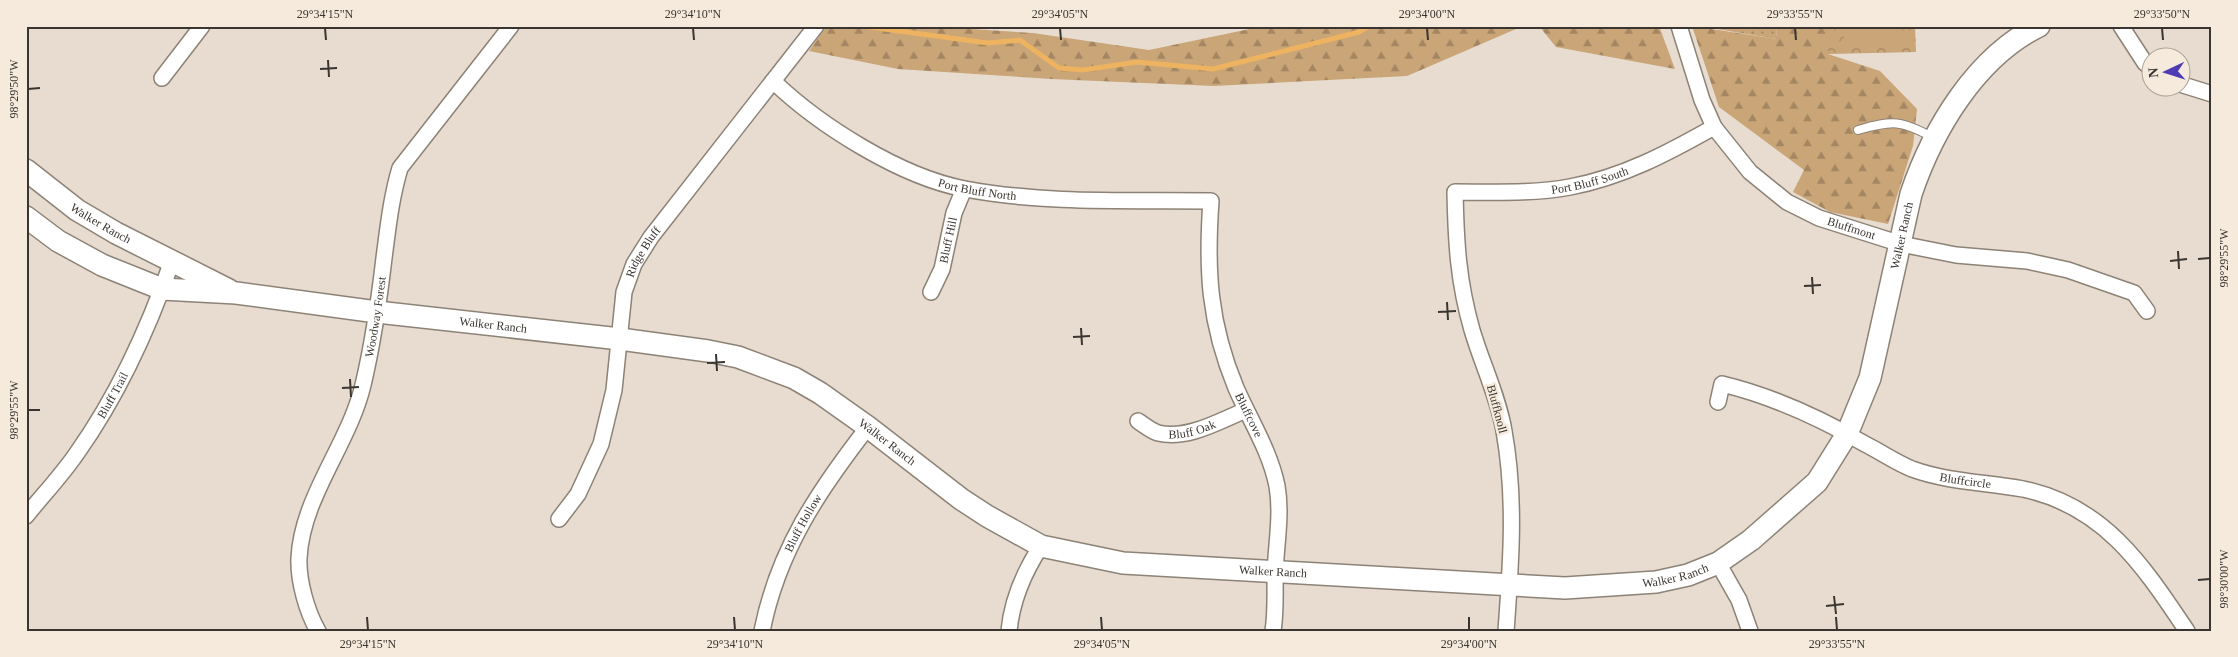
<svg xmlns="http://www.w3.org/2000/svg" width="2238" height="657" viewBox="0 0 2238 657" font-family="'Times New Roman',serif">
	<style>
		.grass { fill: url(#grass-dots) }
		.forest { fill: url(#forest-firs) }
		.park { fill: url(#park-crowns) }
		.pitch { fill: #c9a577 }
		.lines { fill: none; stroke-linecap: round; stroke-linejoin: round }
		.stream { stroke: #eeb360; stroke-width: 5 }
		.lane-casing { stroke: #8c8276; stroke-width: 10 }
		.street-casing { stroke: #8c8276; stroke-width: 18 }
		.secondary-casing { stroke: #8c8276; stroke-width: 24 }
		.lane { stroke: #fff; stroke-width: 8 }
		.street { stroke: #fff; stroke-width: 15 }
		.secondary { stroke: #fff; stroke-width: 21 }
		.ticks { fill: none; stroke: #3a3530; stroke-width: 2 }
		.labels { text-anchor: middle; stroke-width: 5; stroke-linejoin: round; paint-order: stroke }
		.street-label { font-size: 12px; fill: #3a3530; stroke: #f5eadc }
		.neatline { fill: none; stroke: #3a3530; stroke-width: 2 }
		.ticks-label { font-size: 12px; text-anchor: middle; fill: #3a3530 }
	</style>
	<defs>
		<pattern id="grass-dots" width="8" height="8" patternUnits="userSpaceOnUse" patternTransform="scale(1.25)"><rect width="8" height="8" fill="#c9a577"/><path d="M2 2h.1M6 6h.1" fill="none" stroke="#a48762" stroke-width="1.8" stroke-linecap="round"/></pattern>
		<pattern id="forest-firs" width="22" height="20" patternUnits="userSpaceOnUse" patternTransform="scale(1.25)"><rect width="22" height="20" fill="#c9a577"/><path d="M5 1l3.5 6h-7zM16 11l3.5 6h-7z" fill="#a48762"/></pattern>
		<pattern id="park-crowns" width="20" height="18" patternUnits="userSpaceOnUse" patternTransform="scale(1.25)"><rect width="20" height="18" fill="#c9a577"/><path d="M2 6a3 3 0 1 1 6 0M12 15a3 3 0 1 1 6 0" fill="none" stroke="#a48762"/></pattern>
	</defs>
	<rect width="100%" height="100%" fill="#e7dccf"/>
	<polygon class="grass" points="1699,26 1776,26 1777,39"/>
	<g class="forest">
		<polygon points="827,26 925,26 1033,33 1149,50 1264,26 1523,26 1407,76 1214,86 1051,79 898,69 809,51"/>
		<polygon points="1539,26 1659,26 1675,69 1556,47"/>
		<polygon points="1692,26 1777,39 1776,26 1828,26 1828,54 1880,71 1917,109 1913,146 1888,224 1830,212 1793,192 1804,170 1719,107"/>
	</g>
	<polygon class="park" points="1828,26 1915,26 1916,52 1828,54"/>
	<polygon class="pitch" points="1844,26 1900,26 1900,44 1844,45"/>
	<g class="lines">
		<polyline class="stream" points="862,26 988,43 1020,40 1059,68 1083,70 1137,62 1213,69 1359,32 1369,26"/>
		<g class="lane-casing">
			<path id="lane" d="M 1858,130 C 1893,120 1901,120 1934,138"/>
		</g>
		<g class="street-casing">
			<g id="street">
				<path id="s1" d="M 1679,26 L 1702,100 L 1714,127 L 1750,172 L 1787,202 L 1819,218 L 1901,244 L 1956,255 L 2027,261 L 2068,270 L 2134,293 L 2147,311"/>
				<polyline points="2121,26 2145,63 2150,67"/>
				<polyline points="162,78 202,26"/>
				<path id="s2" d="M 773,81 C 820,126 901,177 965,189 C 1046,204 1129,200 1211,201 C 1206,270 1209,323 1236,388 C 1250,420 1270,451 1277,486 C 1282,514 1276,545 1275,574 C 1275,592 1276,612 1273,631"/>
				<polyline points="2180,84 2212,94"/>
				<path id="s3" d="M 931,292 L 942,269 L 954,213 L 964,189"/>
				<path id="s4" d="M 1718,402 L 1722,384 C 1772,396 1820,418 1865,444 C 1881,452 1895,462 1912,469 C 1948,482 1985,482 2023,489 C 2105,506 2144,567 2187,631"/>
				<path id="s5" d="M 1138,421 C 1144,425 1151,431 1158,433 C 1188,440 1219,421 1246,410"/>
				<path id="s6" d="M 26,516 C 43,495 62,475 77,453 C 118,395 149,327 172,261"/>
				<path id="s7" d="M 559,519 L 578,494 L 601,444 L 614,390 L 624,292 L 634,264 L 651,237 L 816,26"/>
				<polyline points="1718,563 1739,600 1750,631"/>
				<path id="s8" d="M 318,631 C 307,612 298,581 299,558 C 302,497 349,444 363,385 C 373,343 379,301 384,258 C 388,228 391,198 400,168 L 511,26"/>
				<path id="s9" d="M 762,631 C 778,550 819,490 868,427"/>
				<path d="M 1009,631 C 1012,599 1024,572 1041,546"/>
				<path id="s10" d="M 1506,631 C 1511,563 1516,498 1504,431 C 1498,396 1482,364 1472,330 C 1458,281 1456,242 1455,192 C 1493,192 1532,194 1570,187 C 1623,177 1668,153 1714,127"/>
			</g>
		</g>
		<g class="secondary-casing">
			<g id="secondary">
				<path id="s11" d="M 26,170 L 77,210 L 116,233 L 229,290"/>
				<path id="s12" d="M 26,217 L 58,241 L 102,265 L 162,289 L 236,293 L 377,312 L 620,339 L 708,351 L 738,357 L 794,378 L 820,393 L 868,427 L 961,499 L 987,516 L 1041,546 L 1123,563 L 1565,588 L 1656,582 L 1688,575 L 1718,563 L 1751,540 L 1817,482 L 1847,434 L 1870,378 L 1911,194 C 1933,129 1976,57 2039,26"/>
			</g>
		</g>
		<use href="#lane" class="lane"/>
		<use href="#street" class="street"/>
		<use href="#secondary" class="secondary"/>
	</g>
	<path class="ticks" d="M 325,28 L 326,40M 693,28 L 694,40M 1060,28 L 1061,40M 1427,28 L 1428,40M 1795,28 L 1796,40M 2162,28 L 2163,40M 328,60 L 329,77M 320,69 L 337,68M 28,89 L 40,88M 2178,251 L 2179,269M 2198,259 L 2210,258M 2170,261 L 2187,259M 1812,277 L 1813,294M 1804,286 L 1821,285M 1447,302 L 1448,320M 1438,312 L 1456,311M 1081,328 L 1082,345M 1073,337 L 1090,336M 716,354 L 717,371M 707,363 L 725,362M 350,379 L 351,397M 342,388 L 359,387M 28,410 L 40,410M 2198,580 L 2210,579M 1834,596 L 1836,614M 1826,606 L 1844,604M 367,617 L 368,630M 734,617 L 735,630M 1101,617 L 1102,630M 1469,617 L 1469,630M 1836,617 L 1837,630"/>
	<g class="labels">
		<g class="street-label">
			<text dy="4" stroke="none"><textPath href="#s10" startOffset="582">Port Bluff South</textPath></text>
			<text dy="4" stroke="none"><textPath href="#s2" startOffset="235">Port Bluff North</textPath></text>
			<text dy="4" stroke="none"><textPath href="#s11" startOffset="92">Walker Ranch</textPath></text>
			<text dy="4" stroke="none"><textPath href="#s1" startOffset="282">Bluffmont</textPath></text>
			<text dy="4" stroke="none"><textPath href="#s12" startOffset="2168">Walker Ranch</textPath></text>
			<text dy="4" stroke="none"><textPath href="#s3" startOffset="55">Bluff Hill</textPath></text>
			<text dy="4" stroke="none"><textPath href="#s7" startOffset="285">Ridge Bluff</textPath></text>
			<text dy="4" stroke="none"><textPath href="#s8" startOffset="331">Woodway Forest</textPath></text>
			<text dy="4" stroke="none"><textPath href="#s12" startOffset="488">Walker Ranch</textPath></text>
			<text dy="4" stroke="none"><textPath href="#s6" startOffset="149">Bluff Trail</textPath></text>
			<text transform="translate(1497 409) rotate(75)" y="4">Bluffknoll</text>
			<text dy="4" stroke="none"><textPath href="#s2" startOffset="690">Bluffcove</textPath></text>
			<text dy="4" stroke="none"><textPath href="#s5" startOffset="58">Bluff Oak</textPath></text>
			<text dy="4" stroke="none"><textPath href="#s12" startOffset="908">Walker Ranch</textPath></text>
			<text dy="4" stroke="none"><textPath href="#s4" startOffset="282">Bluffcircle</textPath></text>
			<text dy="4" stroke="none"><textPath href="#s9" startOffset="116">Bluff Hollow</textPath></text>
			<text dy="4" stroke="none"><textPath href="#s12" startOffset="1328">Walker Ranch</textPath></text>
			<text dy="4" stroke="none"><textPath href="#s12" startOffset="1732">Walker Ranch</textPath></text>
		</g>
	</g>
	<rect width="2238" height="657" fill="none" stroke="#f5eadc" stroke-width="55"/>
	<g transform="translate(2166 72) rotate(266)"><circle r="24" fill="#f5eadc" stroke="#aaa297"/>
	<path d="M0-4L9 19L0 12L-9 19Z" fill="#4e3cb3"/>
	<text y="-8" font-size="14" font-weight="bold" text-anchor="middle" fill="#3a3530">N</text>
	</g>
	<rect x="28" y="28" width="2182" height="602" class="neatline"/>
	<g class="ticks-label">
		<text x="325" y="18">29°34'15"N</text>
		<text x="693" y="18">29°34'10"N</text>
		<text x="1060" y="18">29°34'05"N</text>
		<text x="1427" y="18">29°34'00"N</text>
		<text x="1795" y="18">29°33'55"N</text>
		<text x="2162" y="18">29°33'50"N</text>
		<text transform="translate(14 89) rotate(-90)" y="4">98°29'50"W</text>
		<text transform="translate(2224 258) rotate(-90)" y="4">98°29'55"W</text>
		<text transform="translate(14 410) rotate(-90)" y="4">98°29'55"W</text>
		<text transform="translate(2224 579) rotate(-90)" y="4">98°30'00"W</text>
		<text x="368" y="648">29°34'15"N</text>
		<text x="735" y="648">29°34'10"N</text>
		<text x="1102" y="648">29°34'05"N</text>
		<text x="1469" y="648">29°34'00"N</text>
		<text x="1837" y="648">29°33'55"N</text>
	</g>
</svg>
